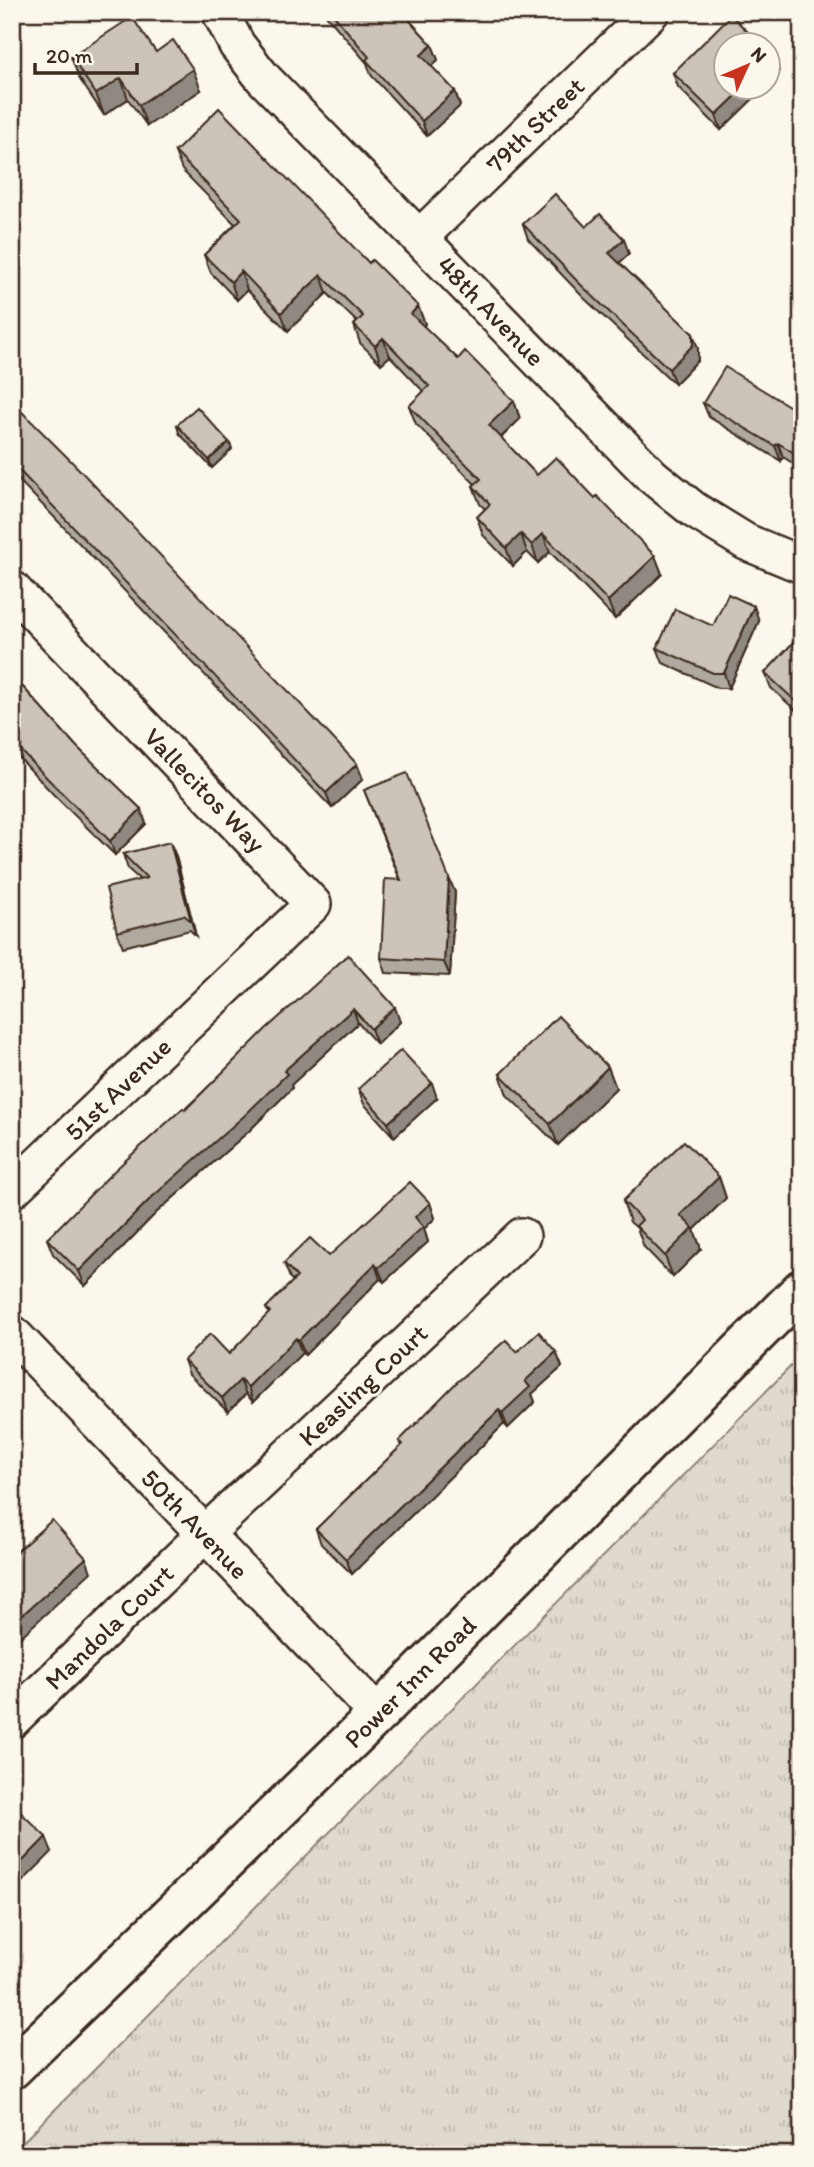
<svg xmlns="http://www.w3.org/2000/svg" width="814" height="2167" viewBox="0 0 814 2167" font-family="Itim,sans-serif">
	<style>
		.grass { fill: url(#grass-tufts); stroke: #8d8276; stroke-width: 2 }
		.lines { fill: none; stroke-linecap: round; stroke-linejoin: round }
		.street-casing { stroke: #3b2a1e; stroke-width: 40 }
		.secondary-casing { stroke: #3b2a1e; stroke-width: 44 }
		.street { stroke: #fbf7ec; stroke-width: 35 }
		.secondary { stroke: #fbf7ec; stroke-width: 38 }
		.wall { fill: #afa99f; stroke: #3b2a1e; stroke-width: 2 }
		.shaded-wall { fill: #8f8982; stroke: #3b2a1e; stroke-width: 2 }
		.building { fill: #ccc4b9; stroke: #3b2a1e; stroke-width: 2 }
		.labels { text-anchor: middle; stroke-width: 6; stroke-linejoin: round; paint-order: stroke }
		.street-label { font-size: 26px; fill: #3b2a1e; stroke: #fbf7ec }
	</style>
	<defs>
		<pattern id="grass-tufts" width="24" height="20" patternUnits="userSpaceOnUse" patternTransform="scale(1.75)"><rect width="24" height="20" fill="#dfd9ce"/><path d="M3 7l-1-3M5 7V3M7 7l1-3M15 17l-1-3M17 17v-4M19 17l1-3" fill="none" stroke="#c0bab0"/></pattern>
	</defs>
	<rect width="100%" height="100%" fill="#fbf7ec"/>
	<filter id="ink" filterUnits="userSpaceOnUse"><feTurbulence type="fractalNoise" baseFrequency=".0143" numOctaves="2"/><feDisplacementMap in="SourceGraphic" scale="14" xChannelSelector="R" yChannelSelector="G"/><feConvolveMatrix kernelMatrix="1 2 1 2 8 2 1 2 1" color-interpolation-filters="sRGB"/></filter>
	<g filter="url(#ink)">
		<polygon class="grass" points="802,1355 802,2155 12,2155 12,2153"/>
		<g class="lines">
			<g class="street-casing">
				<g id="street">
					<polyline points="220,12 237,45 263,78 652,476 694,510 746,542 802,565"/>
					<polyline points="419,238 651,12"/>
					<polyline points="12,589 313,904 12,1190"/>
					<polyline points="12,1333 378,1714"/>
					<polyline points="12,1720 205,1534 522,1236"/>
				</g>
			</g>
			<g class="secondary-casing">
				<polyline id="secondary" points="12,2069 378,1714 802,1289"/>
			</g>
			<use href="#street" class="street"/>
			<use href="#secondary" class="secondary"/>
		</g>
		<g class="wall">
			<polygon points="325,12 402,12 432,45 438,60 431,66 455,91 460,106 427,136 371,75 367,63 326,15"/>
			<polygon points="156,52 201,90 147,126 128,99 104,115 79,78 71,57"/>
			<polygon points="673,73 726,88 764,88 721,130 678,87"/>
			<polygon points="175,152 369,263 418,306 425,324 423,326 458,359 514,401 520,419 501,438 537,475 595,498 655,556 662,574 615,619 550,552 538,563 527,552 513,566 483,535 477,517 485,509 480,504 473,486 475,484 416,424 409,406 424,392 390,356 381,364 360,343 354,325 357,322 327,293 288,331 247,290 237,300 211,273 204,255 235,224 182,170"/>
			<polygon points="523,224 586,227 629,254 619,263 693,334 698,349 698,360 675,384 583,297 528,239"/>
			<polygon points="12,402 363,779 332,808 12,473"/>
			<polygon points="703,403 802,414 802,469 783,457 781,461 709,417"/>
			<polygon points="177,425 229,442 232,449 212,468 179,433"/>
			<polygon points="759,621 729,688 718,688 663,663 657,648"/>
			<polygon points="802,633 802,716 771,688 765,673"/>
			<polygon points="12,675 77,747 141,809 146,824 115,855 53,794 12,750"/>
			<polygon points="364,790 455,892 450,976 386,973 381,958 400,880"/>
			<polygon points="123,854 176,856 196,936 190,930 123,947 117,932 139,879 128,869"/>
			<polygon points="348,955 400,1022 377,1044 358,1023 291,1085 292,1088 249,1131 156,1213 85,1286 53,1254 47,1239"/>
			<polygon points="608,1067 616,1088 558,1145 507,1095 500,1074"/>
			<polygon points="358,1089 437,1098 394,1137 364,1104"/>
			<polygon points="719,1177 726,1198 694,1230 701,1249 673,1277 644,1247 637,1228 630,1222 623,1201"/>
			<polygon points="430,1203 435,1218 424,1229 428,1242 384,1282 380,1279 305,1355 302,1353 253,1402 246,1394 228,1412 189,1374 184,1360 229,1354 269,1314 266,1308 293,1281 290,1278 284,1263 329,1256"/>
			<polygon points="517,1352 556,1352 562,1367 532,1394 535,1402 508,1428 504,1424 352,1574 321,1544 316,1529 401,1446 399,1441"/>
		</g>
		<g class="shaded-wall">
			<polygon points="432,45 438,60 427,70 421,55"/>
			<polygon points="774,57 779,72 768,83 768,63"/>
			<polygon points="193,69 201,90 147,126 139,105"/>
			<polygon points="121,78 128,99 104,115 96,94"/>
			<polygon points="744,88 764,88 721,130 716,115"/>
			<polygon points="455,91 460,106 427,136 422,121"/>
			<polygon points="624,239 629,254 614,268 609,253"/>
			<polygon points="241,271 247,290 237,300 231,282"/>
			<polygon points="321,275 327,293 288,331 281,313"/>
			<polygon points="418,306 425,324 418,332 411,314"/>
			<polygon points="693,334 698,349 698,360 675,384 669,369"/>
			<polygon points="383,338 390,356 381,364 375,346"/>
			<polygon points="514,401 520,419 495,443 489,425"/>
			<polygon points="229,442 232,449 212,468 209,460"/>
			<polygon points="778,443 783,457 781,461 775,446"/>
			<polygon points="521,534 527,552 513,566 506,548"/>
			<polygon points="543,534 550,552 538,563 532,545"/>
			<polygon points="655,556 662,574 615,619 608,601"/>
			<polygon points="754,606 759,621 729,688 724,673"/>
			<polygon points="357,764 363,779 332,808 326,793"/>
			<polygon points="141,809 146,824 115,855 110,841"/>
			<polygon points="170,842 176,856 196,936 191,921"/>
			<polygon points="449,878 455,892 450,976 444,962"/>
			<polygon points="395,1007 400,1022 377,1044 371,1029"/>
			<polygon points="353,1009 358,1023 291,1085 292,1088 249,1131 156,1213 85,1286 79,1271 151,1198 284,1071"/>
			<polygon points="13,1037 20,1057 12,1072 12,1039"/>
			<polygon points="608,1067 616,1088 558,1145 550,1124"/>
			<polygon points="432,1083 437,1098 394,1137 388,1123"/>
			<polygon points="719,1177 726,1198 694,1230 701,1249 673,1277 665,1256 680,1215"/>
			<polygon points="430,1203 435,1218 424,1229 428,1242 384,1282 378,1268 415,1217"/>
			<polygon points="375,1264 380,1279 305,1355 299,1340"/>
			<polygon points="296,1338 302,1353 253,1402 248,1387"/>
			<polygon points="556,1352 562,1367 532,1394 535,1402 508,1428 502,1413 525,1381"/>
			<polygon points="240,1380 246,1394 228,1412 222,1398"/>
			<polygon points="499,1410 504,1424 352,1574 346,1559"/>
			<polygon points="86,1558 91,1572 12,1645 12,1624"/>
			<polygon points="46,1837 52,1852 12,1892 12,1872"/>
		</g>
		<g class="building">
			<polygon points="331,12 402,12 432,45 421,55 455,91 422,121 366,60 369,57"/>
			<polygon points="731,15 762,46 726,46 726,88 744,88 716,115 673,73"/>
			<polygon points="132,17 156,52 173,40 193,69 139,105 121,78 96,94 71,57"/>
			<polygon points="768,52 774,57 768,63"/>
			<polygon points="219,108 369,263 372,260 418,306 411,314 458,359 465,351 514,401 489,425 537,475 556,457 595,498 597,496 655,556 608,601 543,534 532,545 521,534 506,548 477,517 490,504 473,486 481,479 409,406 429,386 383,338 375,346 354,325 363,316 321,275 281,313 241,271 231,282 204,255 241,219 175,152"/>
			<polygon points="555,194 586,227 600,214 624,239 609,253 693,334 693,345 669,369 578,282 523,224"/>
			<polygon points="725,367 802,414 802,458 778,443 775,446 703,403"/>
			<polygon points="12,402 76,466 357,764 326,793 12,463"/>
			<polygon points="197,407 229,442 209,460 177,425"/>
			<polygon points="728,594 754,606 724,673 713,673 657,648 675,609 713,626"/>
			<polygon points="802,633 802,707 765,673"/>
			<polygon points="12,675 77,747 141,809 110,841 48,779 12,741"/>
			<polygon points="407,773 449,878 444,962 381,958 385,879 401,880 364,790"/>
			<polygon points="170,842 191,921 184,915 117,932 106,888 147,878 123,854"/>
			<polygon points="348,955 395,1007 371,1029 353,1009 284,1071 287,1074 244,1116 151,1198 79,1271 47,1239 114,1171 183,1108 185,1110 266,1029"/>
			<polygon points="558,1016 608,1067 550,1124 500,1074"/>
			<polygon points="401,1050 432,1083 388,1123 358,1089"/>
			<polygon points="684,1141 719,1177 680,1215 693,1228 665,1256 636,1226 642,1220 623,1201"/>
			<polygon points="410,1182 430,1203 415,1217 423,1227 378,1268 375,1264 299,1340 296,1338 248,1387 240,1380 222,1398 184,1360 210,1334 229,1354 270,1312 266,1308 297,1277 284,1263 310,1238 329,1256"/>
			<polygon points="539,1332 556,1352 525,1381 530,1387 502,1413 499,1410 346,1559 316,1529 403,1444 399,1441 456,1383 506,1340 517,1352"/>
			<polygon points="52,1520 86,1558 12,1624 12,1556"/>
			<polygon points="13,1805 46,1837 12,1872 12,1806"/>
		</g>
	</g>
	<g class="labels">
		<g class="street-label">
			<text transform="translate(535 125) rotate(-44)" y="9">79th Street</text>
			<text transform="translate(491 311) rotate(46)" y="9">48th Avenue</text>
			<text transform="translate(205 790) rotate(46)" y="9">Vallecitos Way</text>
			<text transform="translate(118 1089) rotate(-44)" y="9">51st Avenue</text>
			<text transform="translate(363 1385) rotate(-43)" y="9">Keasling Court</text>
			<text transform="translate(195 1524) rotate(46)" y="9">50th Avenue</text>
			<text transform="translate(109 1627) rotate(-44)" y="9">Mandola Court</text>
			<text transform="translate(410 1682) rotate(-45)" y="9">Power Inn Road</text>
		</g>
	</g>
	<rect width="814" height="2167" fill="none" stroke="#fbf7ec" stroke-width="42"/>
	<rect x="21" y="21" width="772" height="2125" fill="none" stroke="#3b2a1e" stroke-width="2.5" filter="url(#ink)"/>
	<g transform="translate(747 66) rotate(46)"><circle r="33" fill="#fbf7ec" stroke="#aea59a" stroke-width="2"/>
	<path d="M0-5L12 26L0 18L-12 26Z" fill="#c8321e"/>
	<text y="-10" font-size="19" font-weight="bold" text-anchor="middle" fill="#3b2a1e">N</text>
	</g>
	<path d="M35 63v10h102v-10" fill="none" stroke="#3b2a1e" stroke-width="3.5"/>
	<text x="46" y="63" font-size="21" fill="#3b2a1e" stroke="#fbf7ec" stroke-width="5" paint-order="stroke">20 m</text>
</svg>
